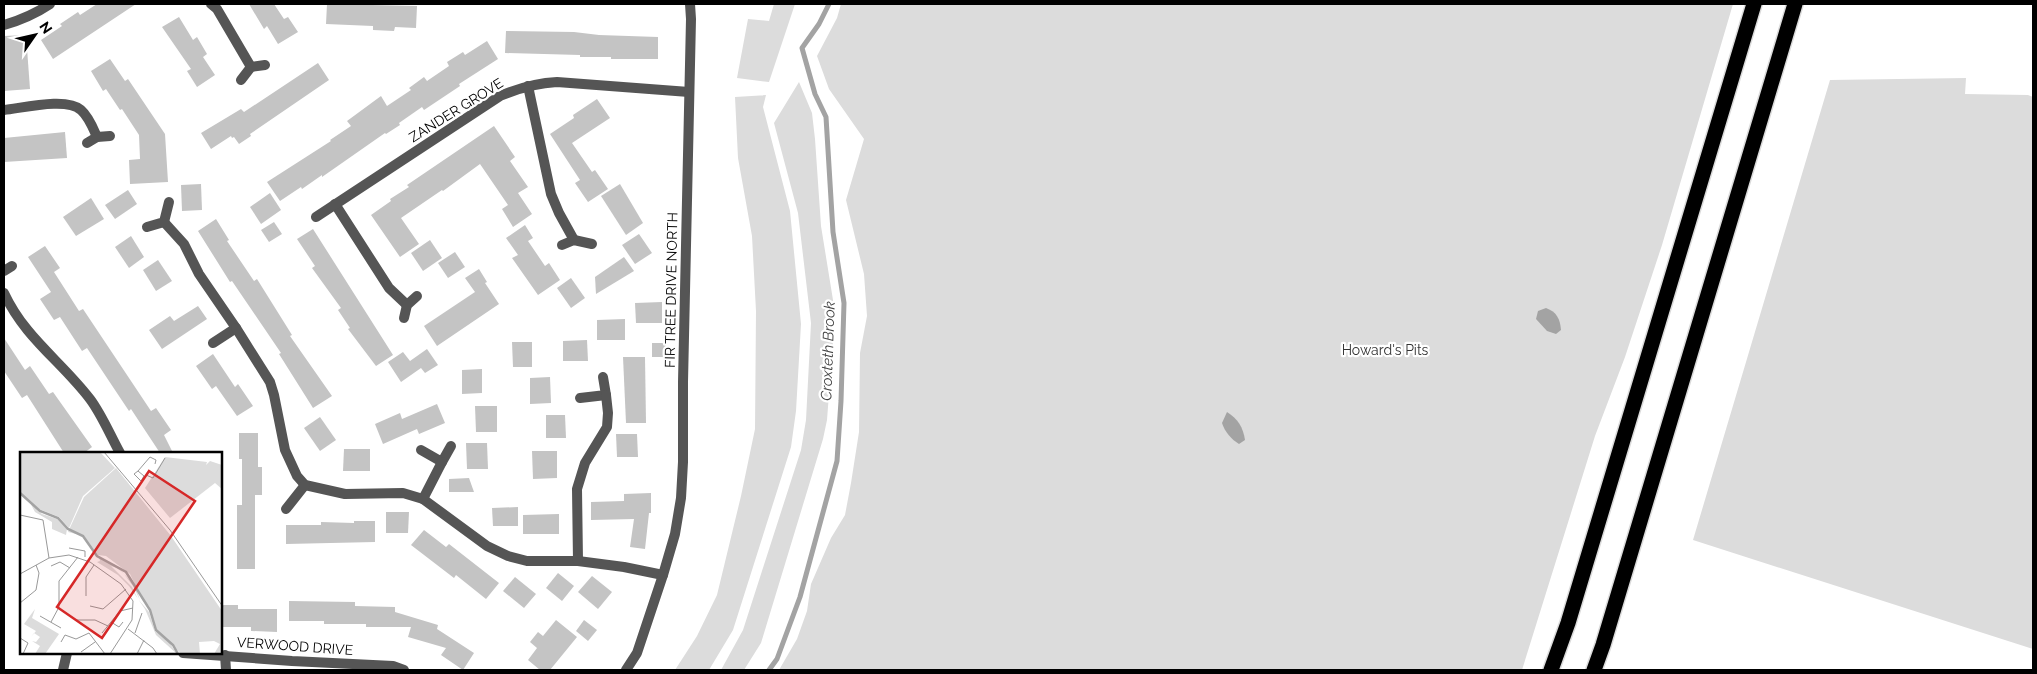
<svg xmlns="http://www.w3.org/2000/svg" width="2037" height="674" viewBox="0 0 2037 674" font-family="Raleway,sans-serif">
	<style>
		.green { fill: #dcdcdc }
		.water { fill: #a3a3a3 }
		.lines { fill: none; stroke-linecap: round; stroke-linejoin: round }
		.stream { stroke: #a3a3a3; stroke-width: 5 }
		.building { fill: #c4c4c4 }
		.motorway-casing { stroke: #dbdbdb; stroke-width: 18 }
		.minor { stroke: #555; stroke-width: 10 }
		.tertiary { stroke: #555; stroke-width: 10 }
		.motorway { stroke: #000; stroke-width: 15 }
		.labels { text-anchor: middle; stroke-width: 4.5; stroke-linejoin: round; paint-order: stroke }
		.street-label { font-size: 14px; fill: #000; stroke: #fff }
		.park-label { font-size: 14px; fill: #333; stroke: #fff }
		.water-label { font-size: 15px; font-style: italic; fill: #444; stroke: #fff }
		.inset-river { fill: none; stroke: #a3a3a3; stroke-width: 2.5 }
		.inset-road { fill: none; stroke: #999; stroke-width: 1 }
		.view { fill: #d62828; fill-opacity: 0.15; stroke: #d62828; stroke-width: 2.5 }
		.inset-edge { fill: none; stroke: #000; stroke-width: 2.5 }
	</style>
	<rect width="100%" height="100%" fill="#fff"/>
	<g class="green">
		<polygon points="774,4 795,4 769,82 737,78 748,19 769,21"/>
		<polygon points="841,4 1733,4 1662,245 1625,357 1595,436 1522,670 779,670 797,639 807,611 811,584 831,538 845,515 851,483 859,432 860,353 867,316 864,274 846,200 864,139 829,89 817,56 837,18"/>
		<polygon points="1966,78 1965,94 2028,95 2033,97 2033,649 1693,540 1830,80"/>
		<polygon points="799,82 812,113 815,139 821,226 833,300 833,341 827,420 823,439 761,643 744,670 721,670 743,630 801,450 806,420 811,323 798,213 774,123"/>
		<polygon points="766,95 763,107 790,211 801,324 796,411 791,447 733,630 709,670 675,670 697,636 717,595 741,496 755,429 756,311 752,236 738,158 735,97"/>
	</g>
	<g class="water">
		<path d="M 1546,308 C 1557,312 1560,319 1561,330 L 1556,334 L 1547,331 L 1536,319 L 1538,311 Z"/>
		<path d="M 1227,412 C 1238,419 1243,427 1245,440 L 1239,444 C 1231,439 1225,432 1222,423 Z"/>
	</g>
	<g class="lines">
		<polyline class="stream" points="769,670 777,659 800,597 837,461 841,401 844,303 833,232 826,117 815,94 802,48 819,24 829,4"/>
	</g>
	<g class="building">
		<polygon points="97,4 136,4 53,59 41,40 62,26 60,24 78,12 80,15"/>
		<polygon points="249,4 274,4 284,19 288,17 298,32 278,44 267,26 264,29"/>
		<polygon points="327,4 417,6 416,28 395,27 394,31 373,30 373,26 326,24"/>
		<polygon points="179,17 193,40 197,37 207,54 203,57 215,75 197,87 187,71 191,69 162,27"/>
		<polygon points="506,31 574,32 599,35 658,37 658,59 611,59 611,57 580,57 580,55 505,53"/>
		<polygon points="26,35 30,89 4,91 4,36"/>
		<polygon points="487,41 498,59 459,84 460,86 424,110 422,107 399,123 400,125 386,134 385,133 322,177 322,175 302,189 301,187 280,201 267,182 331,141 330,140 351,126 347,121 381,96 387,106 411,90 409,88 424,77 427,81 449,66 447,62 463,52 465,55"/>
		<polygon points="110,59 125,81 128,79 165,134 168,182 130,184 129,160 140,159 139,135 122,109 120,110 106,89 103,91 91,71"/>
		<polygon points="318,63 329,80 250,134 251,136 239,144 234,137 232,138 231,136 211,149 201,133 241,109 244,112"/>
		<polygon points="597,99 610,118 572,143 592,172 595,170 608,189 588,202 575,183 580,180 550,134 574,118 573,115"/>
		<polygon points="494,126 515,157 510,161 528,187 518,193 532,214 513,227 502,209 508,205 480,164 443,191 442,190 401,218 419,244 400,257 371,215 391,201 390,199 409,187 407,185"/>
		<polygon points="65,132 67,158 4,162 4,138"/>
		<polygon points="201,184 202,210 182,211 181,185"/>
		<polygon points="620,184 643,223 626,235 601,196"/>
		<polygon points="128,190 137,204 115,219 105,205"/>
		<polygon points="270,193 281,210 261,224 250,207"/>
		<polygon points="91,198 104,219 76,236 63,217"/>
		<polygon points="216,219 229,240 227,241 254,281 257,279 292,335 290,336 332,396 313,408 279,354 281,353 232,281 230,282 198,231"/>
		<polygon points="274,222 282,234 269,242 261,230"/>
		<polygon points="525,225 533,238 528,241 545,266 549,263 560,280 538,295 512,258 518,255 506,238"/>
		<polygon points="313,229 393,355 376,366 348,329 350,328 338,310 341,308 312,268 315,266 297,239"/>
		<polygon points="639,234 652,253 635,264 622,245"/>
		<polygon points="131,236 144,257 129,268 115,247"/>
		<polygon points="430,240 442,258 423,271 411,253"/>
		<polygon points="45,246 60,268 54,272 79,311 83,309 151,411 156,408 171,430 164,435 173,453 160,453 131,409 129,411 87,348 82,351 60,317 54,320 40,299 51,292 28,257"/>
		<polygon points="455,252 465,267 448,278 438,263"/>
		<polygon points="624,257 634,271 596,294 595,277"/>
		<polygon points="158,260 172,281 156,291 143,270"/>
		<polygon points="479,269 487,282 485,283 499,304 437,346 424,326 475,292 465,278"/>
		<polygon points="571,278 585,298 571,308 557,288"/>
		<polygon points="662,302 662,323 636,323 635,303"/>
		<polygon points="198,306 207,319 162,349 149,330 170,316 174,321"/>
		<polygon points="625,319 625,340 597,340 597,320"/>
		<polygon points="4,338 25,370 30,366 49,394 53,392 92,447 84,453 64,453 27,395 22,398 4,371"/>
		<polygon points="587,340 588,361 563,361 563,341"/>
		<polygon points="512,342 532,342 532,367 513,367"/>
		<polygon points="652,343 666,343 667,357 652,357"/>
		<polygon points="427,349 438,365 425,373 421,368 401,382 388,362 403,352 410,361"/>
		<polygon points="213,354 235,387 238,384 253,406 237,416 216,386 212,389 196,366"/>
		<polygon points="623,357 645,357 646,423 626,423"/>
		<polygon points="482,369 482,393 462,394 462,370"/>
		<polygon points="550,377 551,403 530,404 530,378"/>
		<polygon points="437,404 445,423 419,434 417,429 383,444 375,424 400,413 402,419"/>
		<polygon points="475,406 497,406 497,432 476,432"/>
		<polygon points="546,415 565,415 566,438 546,438"/>
		<polygon points="320,417 336,440 320,451 304,428"/>
		<polygon points="239,433 258,433 258,467 262,467 262,495 255,495 255,569 237,569 237,505 242,505 242,459 239,459"/>
		<polygon points="616,434 637,434 638,457 617,457"/>
		<polygon points="466,443 487,443 488,469 467,469"/>
		<polygon points="344,449 370,449 370,471 343,471"/>
		<polygon points="532,451 557,451 557,478 533,479"/>
		<polygon points="469,478 474,492 449,492 449,479"/>
		<polygon points="651,493 651,513 649,513 645,549 630,547 634,519 591,520 591,502 624,501 624,494"/>
		<polygon points="518,507 518,526 493,526 492,508"/>
		<polygon points="386,512 409,512 408,533 386,533"/>
		<polygon points="559,514 559,534 523,534 523,515"/>
		<polygon points="354,521 375,521 375,542 286,544 286,525 321,525 321,522 354,523"/>
		<polygon points="424,530 446,547 449,544 499,583 486,599 456,575 454,578 411,545"/>
		<polygon points="558,573 574,586 562,601 546,588"/>
		<polygon points="592,576 612,592 598,609 578,592"/>
		<polygon points="515,577 536,594 524,608 503,591"/>
		<polygon points="289,601 355,602 355,606 395,607 395,612 438,625 437,629 474,653 463,670 441,655 446,648 408,637 411,627 366,627 366,624 324,624 324,621 289,621"/>
		<polygon points="221,605 238,605 238,609 277,609 277,632 251,631 251,627 221,627"/>
		<polygon points="556,620 577,637 550,670 540,670 528,660 537,648 530,642 538,632 543,636"/>
		<polygon points="584,620 597,630 588,641 576,631"/>
	</g>
	<g class="lines">
		<g class="motorway-casing">
			<g id="motorway">
				<polyline points="1551,670 1568,623 1754,4"/>
				<polyline points="1594,670 1603,645 1795,4"/>
			</g>
		</g>
		<g class="minor">
			<polyline points="211,4 217,9 251,67"/>
			<path d="M 4,25 C 21,20 35,14 50,4"/>
			<polyline points="241,80 251,67 265,65"/>
			<polyline points="528,86 551,194 559,213 574,240"/>
			<path d="M 4,110 C 23,108 67,97 81,110 C 89,117 93,128 97,137"/>
			<polyline points="87,143 97,137 110,136"/>
			<polyline points="335,204 389,288 407,305"/>
			<path d="M 316,217 L 500,96 C 519,88 537,83 557,82 L 689,92"/>
			<polyline points="164,222 184,244 199,274 236,328 213,343"/>
			<polyline points="147,227 164,222 169,202"/>
			<polyline points="562,245 574,240 592,244"/>
			<polyline points="4,271 12,266"/>
			<path d="M 4,293 C 25,338 61,361 90,399 C 102,415 110,435 120,453"/>
			<polyline points="404,318 407,305 417,296"/>
			<polyline points="236,328 270,382 274,395 285,450 297,476 305,485 345,494 403,493 423,499 487,546 508,556 527,561 578,561 624,567 663,575"/>
			<polyline points="580,398 606,395 603,377"/>
			<polyline points="421,450 442,462 451,446"/>
			<polyline points="423,499 442,462"/>
			<polyline points="286,509 305,485"/>
			<polyline points="578,561 577,489 585,463 607,427 608,413 606,395"/>
			<polyline points="183,653 292,661 393,666 404,670"/>
			<polyline points="225,655 226,670"/>
			<polyline points="63,670 67,653"/>
		</g>
		<polyline class="tertiary" points="626,670 637,653 663,575 675,534 681,498 683,462 683,382 691,19 690,4"/>
		<use href="#motorway" class="motorway"/>
	</g>
	<g class="labels">
		<g class="street-label">
			<text transform="translate(456 110) rotate(-32)" y="5">ZANDER GROVE</text>
			<text transform="translate(671 290) rotate(-89)" y="5">FIR TREE DRIVE NORTH</text>
			<text transform="translate(295 646) rotate(4)" y="5">VERWOOD DRIVE</text>
		</g>
		<g class="park-label">
			<text x="1385" y="355">Howard's Pits</text>
		</g>
		<g class="water-label">
			<text transform="translate(828 351) rotate(-88)" y="5">Croxteth Brook</text>
		</g>
	</g>
	<g transform="translate(20 452)">
		<rect width="202" height="202" fill="#fff"/>
		<path d="M 0,0 L 80,0 L 95,16 L 63,44 L 49,76 L 39,65 L 19,57 L 0,40 ZM 145,5 L 187,10 L 186,13 L 190,9 L 202,13 L 202,37 L 195,31 L 150,66 L 125,36 ZM 96,16 L 151,84 L 202,159 L 202,202 L 194,202 L 200,192 L 194,189 L 179,190 L 180,202 L 161,202 L 136,178 L 129,154 L 123,149 L 110,122 L 86,104 L 78,103 L 64,84 L 48,80 L 64,45 ZM 8,47 L 22,62 L 40,68 L 47,77 L 46,83 L 32,77 L 32,70 L 15,60 ZM 79,105 L 95,113 L 115,133 L 120,148 L 113,134 L 104,122 L 97,116 L 91,114 L 112,135 L 118,147 L 129,160 L 135,179 L 149,190 L 157,202 L 136,183 L 125,157 L 109,134 L 98,123 L 77,110 L 80,109 ZM 15,157 L 12,166 L 39,182 L 25,202 L 15,202 L 20,194 L 12,189 L 16,190 L 20,185 L 14,181 L 11,185 L 16,179 L 4,172 Z" fill="#dcdcdc"/>
		<path class="inset-river" d="M 0,41 L 20,59 L 38,66 L 48,77 L 63,84 L 77,104 L 106,120 L 130,158 L 136,178 L 153,193 L 158,202"/>
		<path class="inset-road" d="M 84,0 L 150,78 L 203,155M 118,19 L 114,22 L 121,29 L 124,24 L 118,19 L 130,5 L 136,8 L 135,12M 126,23 L 133,26 L 145,6M 0,63 L 23,68 L 29,106M 49,96 L 65,99 L 65,105M 31,114 L 40,110 L 50,116M 0,122 L 29,106 L 49,103 L 70,110 L 101,132 L 113,149 L 112,168 L 90,202M 66,144 L 66,125 L 74,113M 0,151 L 16,138 L 19,121 L 16,113M 70,154 L 83,157 L 106,137M 20,164 L 41,176M 55,168 L 75,168 L 88,174M 31,170 L 39,155 L 39,129 L 58,105M 91,170 L 99,175 L 103,170M 108,177 L 133,196 L 137,202M 82,181 L 100,159 L 113,156M 115,181 L 122,161M 0,186 L 8,191 L 3,202M 41,190 L 45,183 L 56,187 L 69,181 L 85,202M 61,200 L 75,190M 117,202 L 124,188"/>
		<path class="view" d="M 129,19 L 175,49 L 82,186 L 37,155 Z"/>
		<rect width="202" height="202" class="inset-edge"/>
	</g>
	<rect width="2037" height="674" fill="none" stroke="#000000" stroke-width="10"/>
	<g transform="translate(35 35) rotate(56)" stroke="#ffffff" stroke-width="4" paint-order="stroke">
	<path d="M0-4L9 19L0 12L-9 19Z" fill="#000000"/>
	<text y="-8" font-size="14" font-weight="bold" text-anchor="middle" fill="#000000">N</text>
	</g>
</svg>
